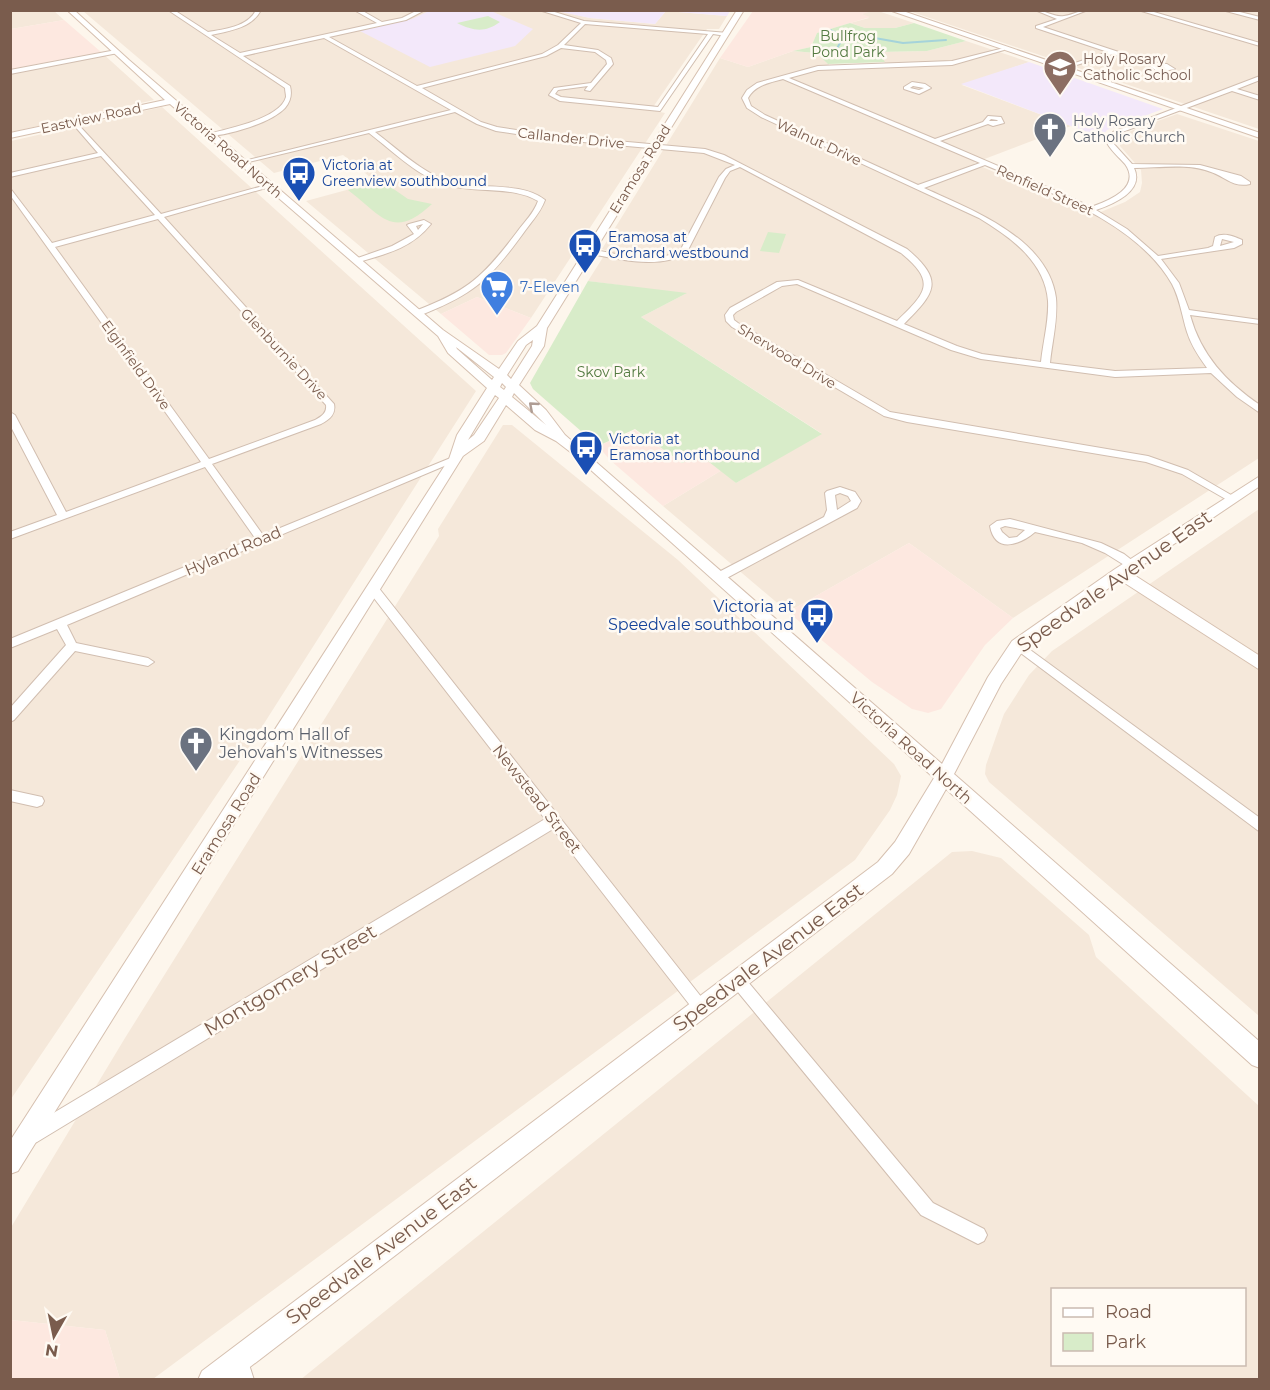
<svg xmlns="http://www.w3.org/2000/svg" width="1270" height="1390" font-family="Montserrat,sans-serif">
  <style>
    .residential { fill: #f5e8da; fill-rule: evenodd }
    .commercial { fill: #fde8e0 }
    .education { fill: #f3e8fa }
    .green { fill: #d8ecc9 }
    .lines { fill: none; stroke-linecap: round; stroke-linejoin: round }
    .stream { stroke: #a5d3da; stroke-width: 2 }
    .street-casing { stroke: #d1beb0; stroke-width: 2 }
    .secondary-casing { stroke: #d6c0b0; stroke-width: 2 }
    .street { fill: #fff; fill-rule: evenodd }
    .secondary { fill: #fff; fill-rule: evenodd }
    .oneway { stroke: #af9d94 }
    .labels { text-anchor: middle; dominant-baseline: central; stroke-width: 5; stroke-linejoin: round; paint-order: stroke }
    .far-park-label { font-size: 14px; fill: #537a41; stroke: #fffaf3 }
    .far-education-label { font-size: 14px; fill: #785e54; stroke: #fffaf3; text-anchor: start }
    .far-street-label { font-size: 14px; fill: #7a5c4d; stroke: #fffaf3 }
    .far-worship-label { font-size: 14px; fill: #5b616d; stroke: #fffaf3; text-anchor: start }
    .far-transit-label { font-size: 14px; fill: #164399; stroke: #fffaf3; text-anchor: start }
    .far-shop-label { font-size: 14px; fill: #366cbe; stroke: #fffaf3; text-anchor: start }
    .street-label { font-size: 16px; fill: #7a5c4d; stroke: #fffaf3 }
    .transit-label { font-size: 16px; fill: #164399; stroke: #fffaf3; text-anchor: end }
    .worship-label { font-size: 16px; fill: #5b616d; stroke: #fffaf3; text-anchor: start }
    .near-street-label { font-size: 20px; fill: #7a5c4d; stroke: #fffaf3 }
  </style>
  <rect width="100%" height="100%" fill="#fdf6ec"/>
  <!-- residential -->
  <path class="residential" d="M11 10 54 11 64 20 11 29Z
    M556 10 590 18 655 24 666 11 727 16 719 29H707L651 110 665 113 531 318 477 297 441 314 306 201 376 182 343 155 274 173 83 11Z
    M873 10 878 11 914 23 895 28H865L850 23 869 18 861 14Z
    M907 11H1259V129L912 12Z
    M966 41 1029 62 962 85 1071 126 974 163 1091 216 1125 202 1140 192 1142 183 1141 170 1120 146 1122 136 1133 130 1177 114 1259 141V458L1013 618 909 543 788 612 663 506 722 470 736 483 821 433 641 317 685 294 588 281 607 251 602 249 720 58 748 67 793 51 816 53 835 70 888 68 878 52 927 51Z
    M101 52 154 100 11 132V69Z
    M162 107 476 391 249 747 11 1099V141Z
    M503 425H512L678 560 894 764 901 776 897 795 890 810 855 860 153 1379H120L105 1330 11 1320 10 1229 125 1038 439 536 438 529Z
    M1259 509V1016L989 782 985 774 986 765 1004 714 1029 675 1052 651Z
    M972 851 1001 858 1089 935 1096 957 1259 1106V1379L300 1380 952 852ZM1052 1290H1244V1364H1052Z"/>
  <!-- commercial -->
  <path class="commercial" d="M753 11H873L862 14 870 17 817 33 811 47 793 51 748 67 720 58Z
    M64 20 101 52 11 69V29Z
    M477 297 531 318 506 353 502 355H489L441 314Z
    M635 430 682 463 700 455 722 470 663 506 610 460 598 446Z
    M909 543 1013 618 985 645 941 709 928 713 912 709 872 682 788 612Z
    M11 1320 105 1330 120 1379H11Z"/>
  <!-- education -->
  <path class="education" d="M431 10 491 11 533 29 515 46 430 67 360 31 412 19Z
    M556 11H730L727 16 666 11 655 24 590 18Z
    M1029 62 1163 109 1107 130 1102 137 1097 136 961 84Z"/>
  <!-- green -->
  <path class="green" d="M488 16 500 22C485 33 473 31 457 23Z
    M850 23 865 28H895L914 23 966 41 927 51 878 52 885 62 828 64 816 53 793 51 811 47 817 33Z
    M382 181 408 199 432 204C393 240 383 217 348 190Z
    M768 232 786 234 779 253 760 251Z
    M588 281 687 293 641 317 822 434 736 483 700 455 682 463 635 429 598 446 533 389 530 383Z"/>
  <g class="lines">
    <!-- stream -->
    <path class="stream" d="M830 30 847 38
      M820 38 869 37 903 43 946 40
      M836 39 840 43 835 52 838 56"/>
    <defs>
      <path id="street" d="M168 10H174L208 32C224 29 248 27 256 10H261C252 28 229 31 211 35L240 53 377 23 354 10H361L382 22 402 18 418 10H425L406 20 329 37 417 86 542 54 558 45 581 23 539 10H548L584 21 728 33 726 36 713 34 660 111 560 101 549 95 554 88 591 83 607 64 606 60 595 52 561 48 546 56 422 88 481 122 497 127 550 135 705 149 724 155 907 249C945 281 935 293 904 324L957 346 982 354 1041 362C1043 342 1049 321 1048 301 1045 261 1010 237 979 218L761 117 747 108 742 98 747 90 757 83 818 66 952 61 1004 48V50L952 65 818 70 789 78 935 139 983 122 988 116 1001 117 1004 123 993 126 988 124 940 141 1061 193 1091 207C1108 201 1142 188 1125 164 1119 157 1112 152 1107 143L1113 132 1260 76V80L1237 89 1260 96V100L1232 91 1117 134 1113 143 1132 164 1200 165 1241 176 1250 182V184C1233 188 1226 177 1211 172 1188 163 1158 168 1134 168 1145 191 1113 204 1096 210L1127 229 1158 256 1208 248 1213 246 1215 237C1223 232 1234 236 1242 240V244L1234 248 1161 259 1179 283 1189 310 1260 320V324L1190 315C1201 355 1226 382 1260 405V413L1237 397 1211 373 1115 377 981 359 951 350 797 284 782 286 736 312 733 315 734 320 738 323 890 412 1148 456 1188 470 1238 499 1237 501H1229L1182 474 1146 462 907 422 884 416 732 327 726 321 725 315 730 308 777 282 798 280 897 321C926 293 937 282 901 253L740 167 730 171 725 178 688 250C666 272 614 258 586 253L585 251 589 249C616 253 657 267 681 249L719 177 726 169 735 165 704 153 550 139 496 131 477 124 455 112 375 132C399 150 424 175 454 183 481 189 523 182 545 200 540 214 530 223 522 235 489 280 474 294 421 315H415V311C468 291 483 277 517 232 525 221 534 213 538 201 513 186 479 193 451 186 420 179 394 152 369 133L240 164V162L451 110 324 38 243 56 290 86C292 94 291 101 285 108 271 123 227 136 208 136V134C227 129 280 119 286 97 286 94 285 91 285 88ZM585 24 708 34 658 107 561 97 555 94 558 90 588 86 585 90 590 91 613 64 611 58 598 50 564 45ZM783 79 980 163 918 185 765 115 751 106 748 98C755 85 769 83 783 79ZM991 119 997 120 998 121H989ZM985 165C1048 192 1136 221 1172 284 1180 299 1182 316 1187 332 1191 345 1199 357 1207 368L1115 371 1050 363C1052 342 1058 320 1056 298 1048 238 972 210 924 188ZM1222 239 1234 242 1220 246Z
        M1035 10C1045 10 1055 18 1064 16 1073 15 1079 10 1088 10L1043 27 1152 63 1167 64 1175 69 1158 72 1150 66 1113 54 1060 70V68L1108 52 1036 28V26L1057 19Z
        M1138 10H1147L1260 43V46Z
        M1222 10H1232L1260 17V20Z
        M116 50 118 53 10 74V70Z
        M912 82 925 84 931 88 919 94 904 89V87ZM913 86 924 88 919 90 910 88Z
        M74 120 161 214 270 184 273 186 164 217 334 404C336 414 330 419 321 424L212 464 263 535 453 457H459L461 459 67 625 76 643 148 658 154 662 148 666 75 651 14 720 10 722V708L66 645 57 629 10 648V639L255 538 205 467 10 539V532L57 515 10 425V412L15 415 66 512 201 462 10 195V188L52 243 155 215 101 156 10 177V173L98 153 72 123ZM158 219 326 405C327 413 322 416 315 420L209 459 55 247Z
        M424 220 431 224C412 248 386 254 359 262L352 260 392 246 414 234 407 225 409 224ZM423 224 418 230 416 226Z
        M840 487 855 492 861 501 857 508 723 580H715L714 577 715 574 824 517 827 510 825 493 827 491ZM840 493 848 496 851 501 837 510 835 495Z
        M1010 519 1101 543 1124 554 1138 565 1137 568H1129L1105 553 1082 543 1035 532C1020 545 995 554 990 526L997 521ZM1005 526 1025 530 1017 537 1009 538 1002 532 1000 528Z
        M374 586 378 587 706 1003 709 1008 706 1013 701 1016 696 1013 553 829 37 1142 31 1144 25 1142 23 1136 25 1130 545 819 370 593 369 590Z
        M1018 641 1260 818V832L1014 648 1012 645 1014 642Z
        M10 790 42 797 44 801 42 805 37 807 10 801Z
        M738 974 743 976 933 1203 984 1229 987 1235 984 1241 978 1244 921 1215 733 986 730 981 733 976Z
        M238 1350 245 1352 254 1380H235L229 1359 231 1352Z"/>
      <path id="secondary" d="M67 10H74L129 60 443 330 499 369 518 341 537 326 737 10H744L547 328 544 346 519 385 546 410 565 435 942 764 988 677 1012 641 1115 569 1260 476V486L1131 573 1260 656V670L1120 580 1024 649 1001 684 954 774 1260 1042V1068L1252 1065 946 789 909 854 892 874 233 1380H198L202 1371 878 862 895 842 934 778 573 454 556 441 535 430 506 405 484 441 463 456 18 1171 10 1174V1141L449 459 457 435 487 388 448 353 438 336 170 104 10 138V133L165 100ZM533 340 532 346 511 379 507 375 526 345ZM456 347 494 377 492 380 457 349ZM502 383 506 387 504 390 500 387ZM514 393 546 425 512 397ZM495 395 499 398 474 435 468 440Z
        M889 10H900L1260 133V138Z"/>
    </defs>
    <!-- street casing -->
    <use href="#street" class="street-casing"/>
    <!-- secondary casing -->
    <use href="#secondary" class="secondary-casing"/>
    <!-- street -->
    <use href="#street" class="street"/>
    <!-- secondary -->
    <use href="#secondary" class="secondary"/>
  </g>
  <!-- one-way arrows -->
  <defs><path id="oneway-chevron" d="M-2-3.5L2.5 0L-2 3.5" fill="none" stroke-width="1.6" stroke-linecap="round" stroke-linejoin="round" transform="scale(1.5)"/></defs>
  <use class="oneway" href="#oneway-chevron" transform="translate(533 406) rotate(-139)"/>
  <!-- icons -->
  <defs>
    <symbol id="school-pin" viewBox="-11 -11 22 30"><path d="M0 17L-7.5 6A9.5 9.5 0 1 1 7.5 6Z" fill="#8d6e63" stroke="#fffaf3"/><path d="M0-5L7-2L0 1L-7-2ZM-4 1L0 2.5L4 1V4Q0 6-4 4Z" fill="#fff"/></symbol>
    <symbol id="church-pin" viewBox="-11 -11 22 30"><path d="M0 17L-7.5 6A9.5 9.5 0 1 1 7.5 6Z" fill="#6b7280" stroke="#fffaf3"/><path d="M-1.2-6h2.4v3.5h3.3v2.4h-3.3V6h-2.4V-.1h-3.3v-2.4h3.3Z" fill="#fff"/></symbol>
    <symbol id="bus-pin" viewBox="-11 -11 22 30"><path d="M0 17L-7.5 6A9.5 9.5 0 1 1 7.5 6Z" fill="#1a4fb4" stroke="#fffaf3"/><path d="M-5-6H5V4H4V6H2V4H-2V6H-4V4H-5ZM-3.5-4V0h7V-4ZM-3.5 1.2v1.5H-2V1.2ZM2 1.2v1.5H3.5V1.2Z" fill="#fff"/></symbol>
    <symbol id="supermarket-pin" viewBox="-11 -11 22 30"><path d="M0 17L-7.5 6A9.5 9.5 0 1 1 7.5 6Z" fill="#3f7fe0" stroke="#fffaf3"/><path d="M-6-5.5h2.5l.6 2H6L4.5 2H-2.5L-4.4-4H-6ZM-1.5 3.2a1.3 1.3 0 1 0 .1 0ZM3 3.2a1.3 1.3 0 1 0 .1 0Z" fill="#fff"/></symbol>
  </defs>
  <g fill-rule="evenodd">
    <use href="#school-pin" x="1041" y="48" width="38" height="52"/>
    <use href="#church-pin" x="1031" y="110" width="38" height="52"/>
    <use href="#bus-pin" x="280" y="154" width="38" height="52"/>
    <use href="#bus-pin" x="566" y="226" width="38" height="52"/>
    <use href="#supermarket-pin" x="478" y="268" width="38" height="52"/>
    <use href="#bus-pin" x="567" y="428" width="38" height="52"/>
    <use href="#bus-pin" x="798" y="596" width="38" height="52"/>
    <use href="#church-pin" x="177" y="724" width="38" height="52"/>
  </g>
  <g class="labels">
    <!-- far-park labels -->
    <g class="far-park-label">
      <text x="848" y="36">Bullfrog<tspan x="848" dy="16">Pond Park</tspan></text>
      <text x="611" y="372">Skov Park</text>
    </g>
    <!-- far-education labels -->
    <g class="far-education-label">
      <text x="1083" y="59">Holy Rosary<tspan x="1083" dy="16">Catholic School</tspan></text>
    </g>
    <!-- far-street labels -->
    <g class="far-street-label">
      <text transform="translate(91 118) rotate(-12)">Eastview Road</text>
      <text transform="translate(571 138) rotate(6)">Callander Drive</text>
      <text transform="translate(819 142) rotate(25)">Walnut Drive</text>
      <text transform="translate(228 150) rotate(41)">Victoria Road North</text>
      <text transform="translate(640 169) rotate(-58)">Eramosa Road</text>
      <text transform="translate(1045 190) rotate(24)">Renfield Street</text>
      <text transform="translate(284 354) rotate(47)">Glenburnie Drive</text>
      <text transform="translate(787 356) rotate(31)">Sherwood Drive</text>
      <text transform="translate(136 365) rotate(54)">Elginfield Drive</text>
    </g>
    <!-- far-worship labels -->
    <g class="far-worship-label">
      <text x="1073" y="121">Holy Rosary<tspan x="1073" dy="16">Catholic Church</tspan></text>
    </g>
    <!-- far-transit labels -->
    <g class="far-transit-label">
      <text x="322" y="165">Victoria at<tspan x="322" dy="16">Greenview southbound</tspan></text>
      <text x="608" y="237">Eramosa at<tspan x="608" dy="16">Orchard westbound</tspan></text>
      <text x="609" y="439">Victoria at<tspan x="609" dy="16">Eramosa northbound</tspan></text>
    </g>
    <!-- far-shop labels -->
    <g class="far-shop-label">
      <text x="520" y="287">7-Eleven</text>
    </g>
    <!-- street labels -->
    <g class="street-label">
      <text transform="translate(233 551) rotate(-23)">Hyland Road</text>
      <text transform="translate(911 748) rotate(42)">Victoria Road North</text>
      <text transform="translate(537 799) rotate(52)">Newstead Street</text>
      <text transform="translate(226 824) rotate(-58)">Eramosa Road</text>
    </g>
    <!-- transit labels -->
    <g class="transit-label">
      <text x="794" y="606">Victoria at<tspan x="794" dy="18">Speedvale southbound</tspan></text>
    </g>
    <!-- worship labels -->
    <g class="worship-label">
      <text x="219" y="734">Kingdom Hall of<tspan x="219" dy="18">Jehovah's Witnesses</tspan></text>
    </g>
    <!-- near-street labels -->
    <g class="near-street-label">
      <text transform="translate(1114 581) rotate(-35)">Speedvale Avenue East</text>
      <text transform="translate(768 957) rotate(-37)">Speedvale Avenue East</text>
      <text transform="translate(290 980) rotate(-31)">Montgomery Street</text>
      <text transform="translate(381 1250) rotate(-37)">Speedvale Avenue East</text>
    </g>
  </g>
  <!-- border -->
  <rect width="1270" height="1390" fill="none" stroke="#7a5c4d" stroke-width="24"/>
  <!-- legend -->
  <rect x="1051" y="1288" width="195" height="78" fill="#fffaf3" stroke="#cabbb1" stroke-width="1.5"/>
  <rect x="1063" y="1308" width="30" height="9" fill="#ffffff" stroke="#cabbb1" stroke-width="1.5"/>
  <text x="1105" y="1318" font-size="18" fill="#7a5c4d">Road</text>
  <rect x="1063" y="1333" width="30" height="18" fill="#d8ecc9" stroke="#cabbb1" stroke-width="1.5"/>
  <text x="1105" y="1348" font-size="18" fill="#7a5c4d">Park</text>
  <!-- north arrow -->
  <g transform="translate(54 1336) rotate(189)" stroke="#fffaf3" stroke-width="4.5" paint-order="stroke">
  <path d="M0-4.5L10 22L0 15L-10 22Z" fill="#7a5c4d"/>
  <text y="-9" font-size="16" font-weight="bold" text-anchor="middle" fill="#7a5c4d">N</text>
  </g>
</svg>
